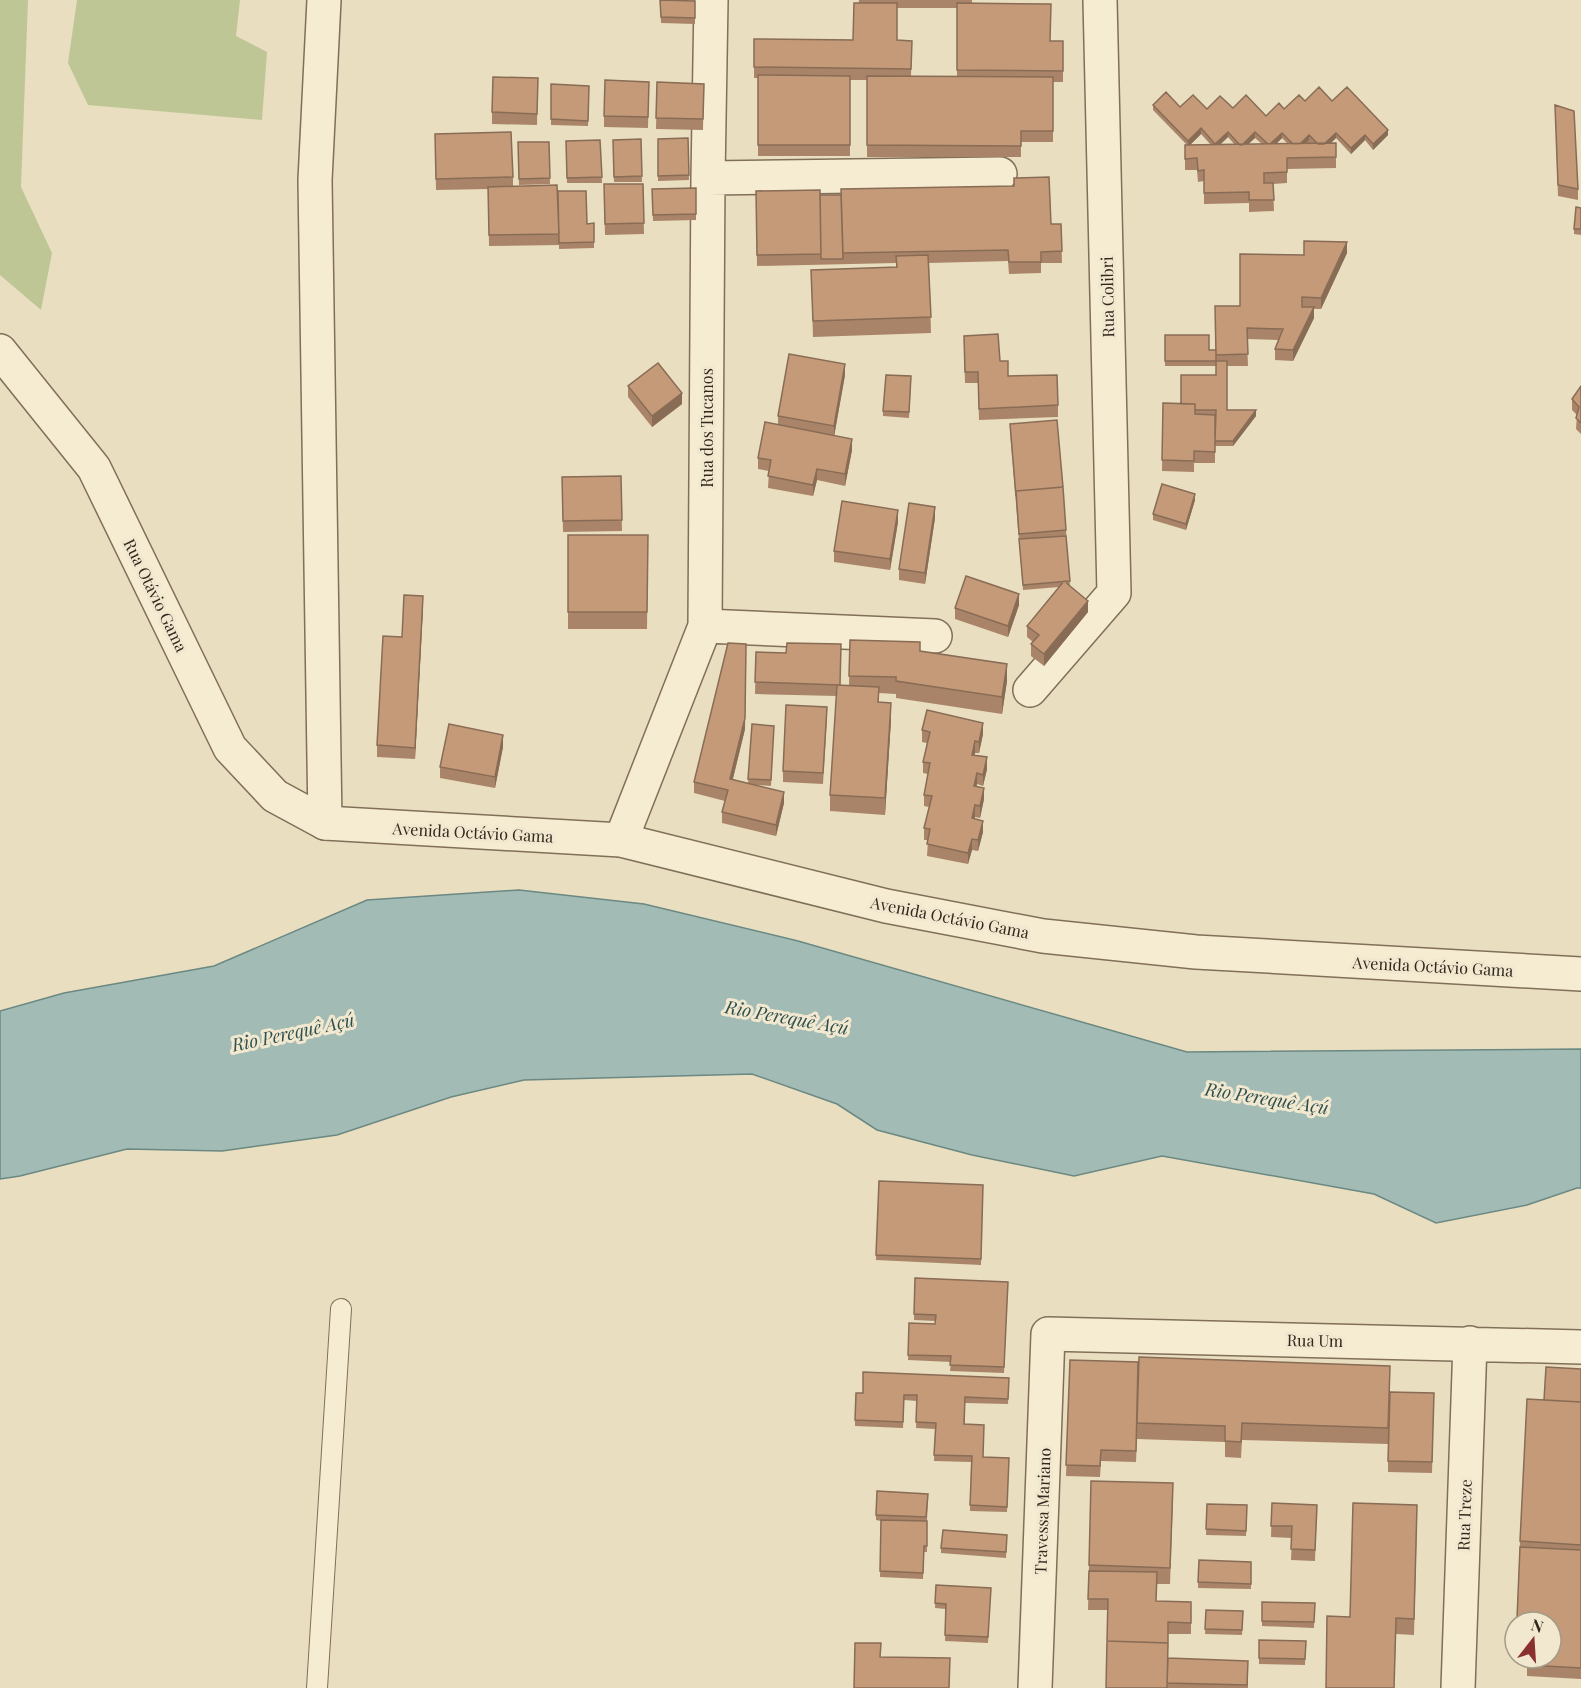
<svg xmlns="http://www.w3.org/2000/svg" width="1581" height="1688" font-family="'Playfair Display',serif">
  <style>
    .green { fill: #bfc695 }
    .water { fill: #a2bcb5; stroke: #6b8882; stroke-width: 1.5 }
    .lines { fill: none; stroke-linecap: round; stroke-linejoin: round }
    .service-casing { stroke: #816f59; stroke-width: 22 }
    .minor-casing { stroke: #816f59; stroke-width: 36 }
    .tertiary-casing { stroke: #816f59; stroke-width: 36 }
    .service { stroke: #f5ecd2; stroke-width: 20 }
    .minor { stroke: #f5ecd2; stroke-width: 33 }
    .tertiary { stroke: #f5ecd2; stroke-width: 33 }
    .wall { fill: #a98468; fill-rule: evenodd }
    .shaded-wall { fill: #896c55 }
    .building { fill: #c49a79; stroke: #896c55; stroke-width: 1.5 }
    .labels { text-anchor: middle; dominant-baseline: central; stroke-width: 6; stroke-linejoin: round; paint-order: stroke }
    .street-label { font-size: 16px; fill: #31271d; stroke: #f1e8cf }
    .water-label { font-size: 18px; font-style: italic; fill: #2d504f; stroke: #f1e8cf }
  </style>
  <rect width="100%" height="100%" fill="#e9dec0"/>
  <!-- green -->
  <path class="green" d="M0 0H28L21 187 52 253 41 310 0 275Z
    M77 0H240L236 36 267 52 262 120 88 105 68 63Z"/>
  <!-- water -->
  <path class="water" d="M519 890 644 904 798 941 1187 1052 1581 1049V1188H1577L1527 1205 1436 1223 1374 1194 1162 1156 1074 1176 972 1155 877 1130 837 1104 752 1074 524 1080 451 1097 337 1135 222 1151 127 1149 20 1176 0 1179V1011L64 993 214 966 367 900Z"/>
  <g class="lines">
    <defs>
      <path id="service" d="M317 1688 341 1309"/>
      <path id="minor" d="M324 0 315 180 325 823
        M708 178 1000 174
        M705 626 935 636
        M1030 690 1114 593 1100 0
        M621 840 705 626 708 178 711 0
        M1035 1688 1048 1334 1581 1347
        M1458 1688 1470 1343"/>
      <path id="tertiary" d="M0 351 94 468 230 748 275 796 325 823 621 840 886 906 1043 936 1196 952 1581 974"/>
    </defs>
    <!-- service casing -->
    <use href="#service" class="service-casing"/>
    <!-- minor casing -->
    <use href="#minor" class="minor-casing"/>
    <!-- tertiary casing -->
    <use href="#tertiary" class="tertiary-casing"/>
    <!-- service -->
    <use href="#service" class="service"/>
    <!-- minor -->
    <use href="#minor" class="minor"/>
    <!-- tertiary -->
    <use href="#tertiary" class="tertiary"/>
  </g>
  <!-- wall -->
  <path class="wall" d="M660 0 695 1V24L661 23Z
    M859 0H972V3L1050 41H1063V82H1053V142H1021V157H867V80H850V156H758V78H754V39L853 40ZM897 8H957V77L911 76 912 41 897 40Z
    M538 78 537 125 492 124V112Z
    M649 82 648 128 604 127V116Z
    M657 82 704 84 703 130 656 129Z
    M551 84 589 86 588 126 551 125Z
    M1305 101H1332L1388 135 1373 150 1365 140 1351 154 1336 138 1330 144 1336 143V168L1287 169V183L1273 184 1274 211 1249 212V203L1204 204V181L1198 182 1197 170H1185V145H1187L1153 110V105L1207 109 1233 108 1266 116ZM1201 134 1211 145H1190ZM1228 137 1235 145H1220ZM1255 138 1262 144H1248ZM1282 138 1288 144H1276Z
    M1555 105 1578 189V200L1558 196Z
    M435 134 513 177V187L558 191 587 224 594 223V248L559 249V245L489 246 488 189 436 190Z
    M688 138 689 180 658 181V139Z
    M641 139 642 182H614L613 140Z
    M600 140 602 183H567L566 141Z
    M518 142H549L550 184 519 185Z
    M643 184 644 234 605 235 604 196Z
    M696 188V220L653 221 652 189Z
    M756 191 820 195 1051 224H1061L1062 263H1041V273L1009 274 1008 261 929 263 931 333 813 337 811 270 896 267V263L757 266Z
    M1581 208V235L1574 234V229Z
    M1347 253 1321 309H1314V318L1293 361 1275 360V349L1278 340 1247 339 1248 366H1227V410L1256 416 1233 446H1215V415V463H1194V472L1162 471 1163 403 1181 404 1216 375V366H1165V335L1209 350H1216L1240 306 1304 255Z
    M964 347 1000 361 1008 376 1058 405V417L979 420 978 383H965Z
    M845 375 834 436 852 450 845 486 817 480 813 496 768 488 769 471 758 469V458L778 425V416Z
    M911 382 909 418 883 416V411Z
    M628 386 682 404 652 427 628 397Z
    M1581 386V434L1576 429 1577 415 1572 410V399Z
    M1010 430 1066 530 1070 586 1088 612 1044 666 1031 656V644L1033 642 1027 637V626L1059 587 1023 590Z
    M621 476 622 531 563 532 562 477Z
    M1195 500 1186 530 1153 520V514Z
    M935 518 925 584 899 580V569Z
    M898 522 890 570 834 562V551Z
    M568 535H648L647 629H568Z
    M1019 605 1008 637 955 619V608Z
    M423 607 415 759 377 757V745L402 637Z
    M850 640 920 651 1007 681 1002 714 896 698V694L879 693V702L891 720 885 815 830 811V795L837 696 755 694 756 652 840 685H849Z
    M827 718 823 784 783 782V771Z
    M752 724 774 726 771 786 757 785 784 803 776 836 722 823V812L725 801 694 793V782L745 729 733 779 748 783Z
    M922 730 983 734 979 753H975L974 755 987 769 983 786 977 784 976 787 984 799 980 818 975 817 974 819 983 832 978 851 972 850 968 864 927 856 928 840H924V828L929 807 924 806V795L928 774 923 773V762L927 743 922 742Z
    M503 747 495 788 440 778V767Z
    M983 1185 981 1265 876 1260V1255Z
    M915 1278 1008 1282 1004 1373 950 1371 951 1362 908 1360 909 1323 935 1324 936 1321 914 1320Z
    M1070 1360 1390 1392 1434 1393 1432 1473 1388 1472V1444L1242 1440 1241 1458 1225 1457V1442L1137 1439 1136 1462 1101 1461 1100 1477 1066 1476Z
    M1581 1369V1679L1527 1676V1658L1551 1622H1517L1520 1541 1544 1400Z
    M1009 1378 1008 1404 965 1403V1424L983 1457 1009 1458 1007 1512 970 1511 971 1462 934 1461 935 1429 916 1428 917 1401 904 1400 903 1428 855 1426V1420L863 1393Z
    M928 1499 927 1521V1552H924L923 1579 880 1577 881 1521 876 1520V1515Z
    M1173 1500 1170 1584H1157L1156 1601 1191 1602V1634H1168V1658L1248 1661V1688H1167L1108 1610H1088L1089 1565Z
    M1272 1503 1317 1505 1315 1561 1291 1560 1292 1538 1271 1537Z
    M1207 1504 1247 1505 1246 1536 1206 1535Z
    M1417 1522 1414 1635 1396 1634 1394 1688H1326Z
    M1007 1535 1006 1558 941 1553V1548Z
    M1199 1560 1251 1562V1589L1198 1588Z
    M936 1585 991 1588 988 1643 945 1641 946 1609 935 1608Z
    M1262 1602 1315 1603 1314 1628 1262 1626Z
    M1206 1610 1243 1611 1242 1635 1205 1634Z
    M1259 1640 1306 1641 1305 1665 1259 1664Z"/>
  <!-- shaded-wall -->
  <path class="shaded-wall" d="M1201 128V134L1188 147V141Z
    M1388 130V135L1373 150V144Z
    M1228 132V137L1215 149V144Z
    M1255 132V138L1241 151V146Z
    M1282 133V138L1269 151V146Z
    M1336 133V138L1321 152V147Z
    M1309 135V140L1296 153V147Z
    M1365 135V140L1351 154V148Z
    M1347 242V253L1321 309V298Z
    M1314 307V318L1293 361V350Z
    M845 364V375L834 437V426Z
    M682 393V404L652 427V416Z
    M1256 410V416L1233 446V441Z
    M852 439V450L845 486V474Z
    M817 469V480L813 496V485Z
    M1195 494V500L1186 530V524Z
    M935 507V518L925 584V573Z
    M898 510V522L890 570V559Z
    M1019 594V605L1008 637V626Z
    M423 596V607L415 759V748Z
    M1088 601V612L1044 666V654Z
    M746 655 745 729 730 790V779Z
    M1007 664V681L1002 714V697Z
    M891 703V720L885 815V798Z
    M983 723V734L979 753V742Z
    M503 735V747L495 788V777Z
    M975 741V753L972 766V755Z
    M987 757V769L983 786V775Z
    M977 773V784L974 797V786Z
    M984 788V799L980 818V806Z
    M784 792V803L776 836V825Z
    M975 805V817L972 829V818Z
    M983 821V832L978 851V840Z
    M972 839V850L968 864V853Z"/>
  <!-- building -->
  <path class="building" d="M660 0 695 1V18L661 17Z
    M854 3H897V40L912 41 911 69 754 67V39L853 40Z
    M957 3 1051 4 1050 41H1063V71L957 70Z
    M758 75 850 76V145H758Z
    M867 76 1053 77V131H1021V146L867 145Z
    M493 77 538 78 537 114 492 112Z
    M605 80 649 82 648 117 604 116Z
    M657 82 704 84 703 119 656 118Z
    M551 84 589 86 588 121 551 119Z
    M1319 87 1332 101 1347 87 1388 130 1373 144 1365 135 1351 148 1336 133 1324 144H1318L1309 135 1300 144H1293L1282 133 1270 144H1268L1255 132 1242 145H1240L1228 132 1215 144 1201 128 1188 141 1153 105 1166 92 1180 107 1193 95 1207 109 1220 96 1233 108 1246 95 1266 116 1279 103 1284 109 1299 95 1305 101Z
    M1555 105 1574 111 1578 189 1558 185Z
    M511 132 513 177 436 179 435 134Z
    M688 138 689 175 658 176V139Z
    M641 139 642 176 614 177 613 140Z
    M600 140 602 177 567 178 566 141Z
    M518 142H549L550 178 519 179Z
    M1336 143V157L1287 158V172L1264 173V183H1273L1274 200H1249V192L1204 193V170L1198 171 1197 158 1185 159V145Z
    M1049 177 1051 224H1061L1062 251 1041 252V262H1009L1008 250 843 253 841 189 1014 186V178Z
    M604 184H643L644 223 605 224Z
    M557 185 559 234 489 235 488 187Z
    M696 188V214L653 215 652 189Z
    M820 190 821 254 757 255 756 191Z
    M558 191H586L587 224 594 223V242L559 243Z
    M820 195H841L843 259H821Z
    M1576 207 1581 208V229H1574Z
    M1304 241 1347 242 1321 298 1302 297V307H1314L1293 350 1275 349 1283 329 1247 328 1248 354 1216 355 1215 306H1240V254L1304 255Z
    M928 255 931 317 813 321 811 270 897 267 896 256Z
    M998 334 1000 361H1008V376L1057 375 1058 405 979 409 978 372H965L964 336Z
    M1165 335H1209V350H1216V361H1227V410H1256L1233 441H1215L1216 410H1195V404H1181V375H1216V361H1165Z
    M789 354 845 364 834 426 778 416Z
    M658 363 682 393 652 416 628 386Z
    M886 375 911 376 909 412 883 411Z
    M1581 386V423L1576 418 1579 407 1572 399Z
    M1163 403 1195 404V414L1215 415V452L1194 451V461L1162 460Z
    M1057 420 1063 487 1016 491V496L1010 424Z
    M765 422 852 439 845 474 817 469 813 485 768 476 771 460 758 458Z
    M621 476 622 520 563 521 562 477Z
    M1162 484 1195 494 1186 524 1153 514Z
    M1063 487 1066 530 1019 534 1016 491Z
    M842 501 898 510 890 559 834 551Z
    M909 503 935 507 925 573 899 569Z
    M568 535H648L647 612H568Z
    M1066 536 1070 581 1023 585 1019 539Z
    M966 576 1019 594 1008 626 955 608Z
    M1064 581 1088 601 1044 654 1031 644 1039 635 1027 626Z
    M404 595 423 596 415 748 377 745 383 636 402 637Z
    M850 640 920 642V651L1007 664 1002 697 896 681V677L849 676Z
    M728 643 746 644 745 718 730 779 784 792 776 825 722 812 728 790 694 782Z
    M787 643 841 644 840 685 755 682 756 652 786 653Z
    M837 685 879 687 878 702 891 703 885 798 830 795Z
    M786 705 827 707 823 773 783 771Z
    M927 710 983 723 979 742 975 741 972 755 987 757 983 775 977 773 974 786 984 788 980 806 975 805 972 818 983 821 978 840 972 839 968 853 927 844 930 829 924 828 932 796 924 795 930 763 923 762 930 732 922 730Z
    M449 724 503 735 495 777 440 767Z
    M752 724 774 726 771 780 748 779Z
    M879 1181 983 1185 981 1259 876 1255Z
    M915 1278 1008 1282 1004 1367 950 1365 951 1356 908 1355 909 1323 935 1324 936 1315 914 1314Z
    M1139 1357 1390 1366 1388 1428 1242 1423 1241 1442 1225 1441V1426L1137 1423Z
    M1070 1360 1138 1362 1136 1451 1101 1450 1100 1466 1066 1465Z
    M1546 1367 1581 1369V1402L1544 1400Z
    M863 1372 1009 1378 1008 1399 965 1397 964 1424 984 1425 983 1457 1009 1458 1007 1507 970 1505 972 1456 934 1455 936 1423 916 1422 917 1395H904L903 1422 855 1420 856 1393H863Z
    M1390 1392 1434 1393 1432 1462 1388 1461Z
    M1527 1399 1581 1402V1545L1520 1541Z
    M1091 1481 1173 1483 1170 1568 1089 1565Z
    M877 1491 928 1494 926 1517 876 1515Z
    M1272 1503 1317 1505 1315 1550 1291 1549 1292 1526H1271Z
    M1353 1503 1417 1505 1414 1619 1396 1618 1394 1688H1326L1327 1616 1350 1617Z
    M1207 1504 1247 1505 1246 1531 1206 1529Z
    M881 1520 927 1521V1546H924L923 1573 880 1571Z
    M943 1530 1007 1535 1006 1552 941 1548Z
    M1520 1547 1581 1550V1668L1527 1665V1658H1551V1622H1529V1619L1517 1618Z
    M1199 1560 1251 1562V1584L1198 1582Z
    M1089 1571 1157 1572 1156 1601 1191 1602V1623L1168 1622V1648V1643L1107 1641 1108 1599H1088Z
    M936 1585 991 1588 988 1637 945 1635 946 1604 935 1603Z
    M1262 1602 1315 1603 1314 1622 1262 1621Z
    M1206 1610 1243 1611 1242 1630 1205 1629Z
    M1259 1640 1306 1641 1305 1659 1259 1658Z
    M1107 1641 1168 1643 1167 1688H1106Z
    M855 1643H881L880 1657 950 1658 949 1688H854Z
    M1168 1658 1248 1661 1247 1685 1167 1683Z"/>
  <g class="labels">
    <!-- street labels -->
    <g class="street-label">
      <text transform="translate(1107 297) rotate(-91)">Rua Colibri</text>
      <text transform="translate(706 428) rotate(-90)">Rua dos Tucanos</text>
      <text transform="translate(156 595) rotate(64)">Rua Otávio Gama</text>
      <text transform="translate(473 832) rotate(3)">Avenida Octávio Gama</text>
      <text transform="translate(950 917) rotate(11)">Avenida Octávio Gama</text>
      <text transform="translate(1433 966) rotate(3)">Avenida Octávio Gama</text>
      <text transform="translate(1315 1340) rotate(1)">Rua Um</text>
      <text transform="translate(1042 1511) rotate(-88)">Travessa Mariano</text>
      <text transform="translate(1464 1515) rotate(-88)">Rua Treze</text>
    </g>
    <!-- water labels -->
    <g class="water-label">
      <text transform="translate(787 1017) rotate(10)">Rio Perequê Açú</text>
      <text transform="translate(293 1032) rotate(-12)">Rio Perequê Açú</text>
      <text transform="translate(1267 1098) rotate(9)">Rio Perequê Açú</text>
    </g>
  </g>
  <!-- north arrow -->
  <g transform="translate(1533 1640) rotate(17)"><circle r="28" fill="#f1e8cf" stroke="#a49b88" stroke-width="1.5"/>
  <path d="M0-4.5L10 22L0 15L-10 22Z" fill="#8a312f"/>
  <text y="-9" font-size="16" font-weight="bold" text-anchor="middle" fill="#31271d">N</text>
  </g>
</svg>
